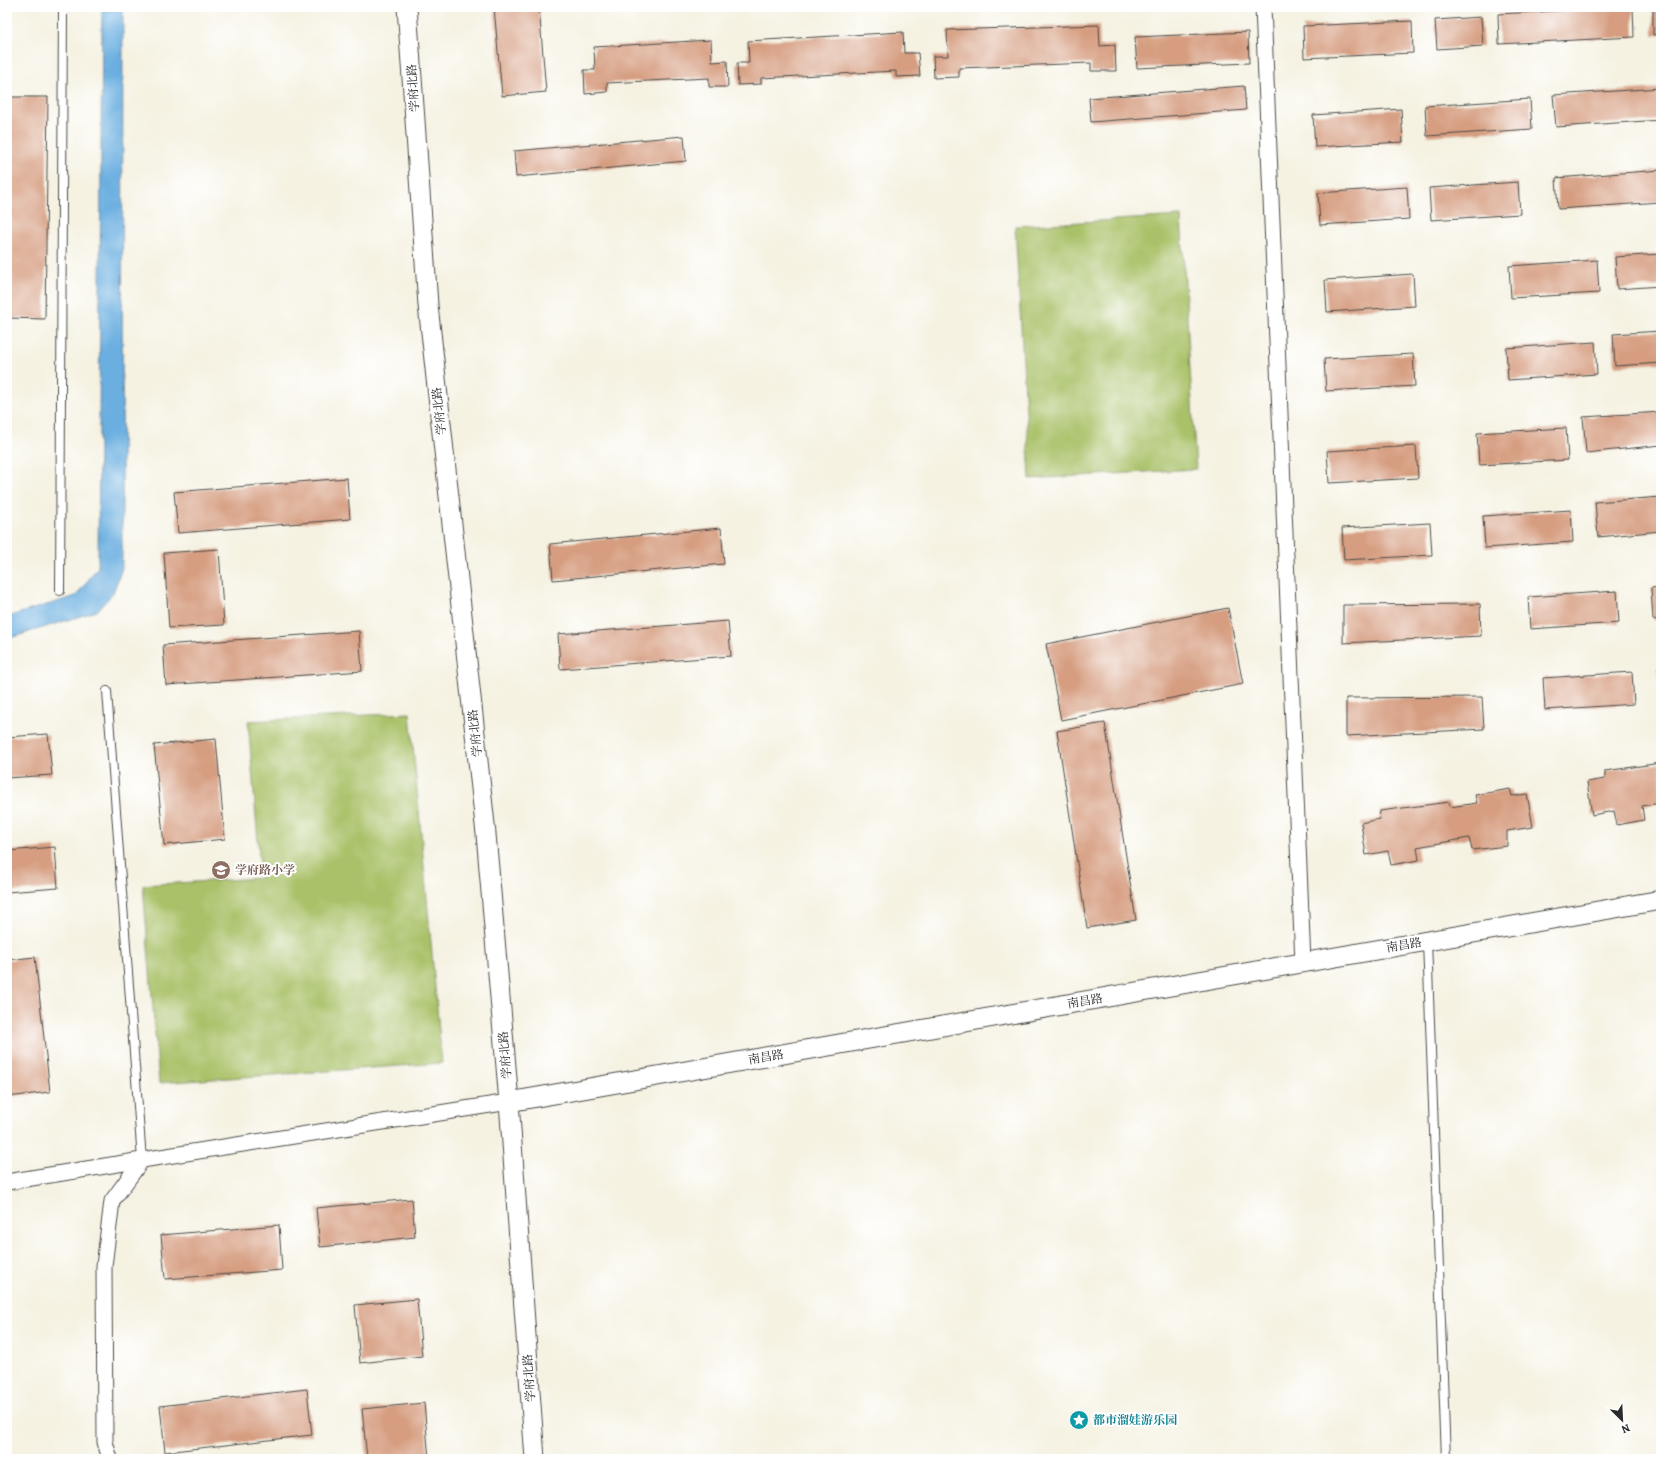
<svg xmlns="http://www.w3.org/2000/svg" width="1668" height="1466" font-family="Alegreya,'Noto Serif SC',serif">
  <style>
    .green { fill: #a9c167; stroke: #6a7649 }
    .water { fill: #6aafe0; stroke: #4a6d86 }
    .building { fill: #d69d80 }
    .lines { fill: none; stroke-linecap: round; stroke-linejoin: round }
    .service-casing { stroke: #494946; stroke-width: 10 }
    .minor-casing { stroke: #494946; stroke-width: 17 }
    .tertiary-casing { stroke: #494946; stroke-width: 21 }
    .service { stroke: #fff; stroke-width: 8 }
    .minor { stroke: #fff; stroke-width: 15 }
    .tertiary { stroke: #fff; stroke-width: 19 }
    .labels { text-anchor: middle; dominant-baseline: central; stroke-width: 4; stroke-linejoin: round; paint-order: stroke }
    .street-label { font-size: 12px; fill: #2b2b2b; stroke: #fff }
    .education-label { font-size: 12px; font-weight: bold; fill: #785e54; stroke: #fff; text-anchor: start }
    .culture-label { font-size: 12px; font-weight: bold; fill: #0d838f; stroke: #fff; text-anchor: start }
  </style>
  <rect width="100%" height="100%" fill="#fff"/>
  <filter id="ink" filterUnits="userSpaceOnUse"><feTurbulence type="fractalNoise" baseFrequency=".025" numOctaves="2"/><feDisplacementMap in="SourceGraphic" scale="8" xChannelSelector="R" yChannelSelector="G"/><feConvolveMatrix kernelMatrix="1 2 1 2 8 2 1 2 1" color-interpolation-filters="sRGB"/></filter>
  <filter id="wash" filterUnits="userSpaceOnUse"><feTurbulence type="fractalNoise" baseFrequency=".012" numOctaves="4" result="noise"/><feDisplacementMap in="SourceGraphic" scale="16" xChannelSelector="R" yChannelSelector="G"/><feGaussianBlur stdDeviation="0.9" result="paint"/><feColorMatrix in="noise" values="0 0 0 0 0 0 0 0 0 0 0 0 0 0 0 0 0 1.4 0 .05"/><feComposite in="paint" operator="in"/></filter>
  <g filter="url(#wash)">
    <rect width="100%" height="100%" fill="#f5f2e2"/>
    <!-- green -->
    <path class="green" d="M1181 216 1196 469 1030 479 1015 226Z
      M410 713 442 1063 159 1083 143 885 261 878 248 721Z"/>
    <!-- water -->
    <path class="water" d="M102 7H123L122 568 113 593 97 611 7 639V617L76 596 98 567Z"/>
    <g id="blocks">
      <!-- building -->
      <path class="building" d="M494 7H539L546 92 502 96Z
        M1633 7 1634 37 1499 44 1498 14Z
        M1653 7H1661V34L1653 35Z
        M1481 17 1483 46 1437 49 1435 20Z
        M1412 21 1413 53 1304 58 1303 26Z
        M1099 25 1100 46 1115 45 1116 71H1091V63L959 68V77L934 78 933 56H948L947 30Z
        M903 32 904 53H918L920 76 896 77V71L761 78V84L738 85 737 63H749L748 41Z
        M1248 32 1249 63 1137 68 1135 37Z
        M711 40 712 62 727 61 728 87H709V78L607 83V92L585 94 584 70H595L594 47Z
        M1244 86 1246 110 1091 122 1089 98Z
        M1661 88V120L1556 127 1553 95Z
        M7 97H48L45 319 7 318Z
        M1530 99 1532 129 1427 136 1425 106Z
        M1401 109 1403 142 1315 147 1313 115Z
        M684 136 686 161 516 177 514 151Z
        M1661 170V202L1558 209 1556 178Z
        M1518 182 1520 214 1431 220 1429 188Z
        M1407 187 1409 219 1320 225 1318 193Z
        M1661 254V286L1617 289 1615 257Z
        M1597 260 1599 293 1511 298 1509 266Z
        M1413 274 1415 306 1327 312 1325 280Z
        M1661 331V363L1615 366 1613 334Z
        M1595 342 1597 374 1508 380 1506 348Z
        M1413 354 1415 386 1326 391 1324 359Z
        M1661 412V445L1586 453 1583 417Z
        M1566 428 1568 460 1479 465 1477 433Z
        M1416 446 1418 478 1329 483 1327 451Z
        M347 478 350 519 178 533 174 492Z
        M1661 497V531L1598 537 1595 502Z
        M1571 510 1573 542 1485 548 1483 516Z
        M1430 523 1432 555 1344 560 1342 528Z
        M721 528 724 564 553 580 550 544Z
        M219 549 224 625 169 628 164 553Z
        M1661 587V619L1653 620 1651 588Z
        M1617 591 1619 623 1530 629 1528 597Z
        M1480 604 1481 636 1343 643V605Z
        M1228 608 1243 684 1061 720 1046 644Z
        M728 621 731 656 560 669 558 634Z
        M359 631 362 671 166 685 163 645Z
        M1658 667H1661V697H1660Z
        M1632 672 1634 704 1545 710 1543 678Z
        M1482 697 1484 729 1346 736V698Z
        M1105 723 1136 920 1087 928 1057 731Z
        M48 734 52 775 7 778V737Z
        M216 739 225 839 164 845 154 745Z
        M1661 763V803L1642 806 1644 820 1617 825 1614 811 1592 815 1587 782 1605 779V771Z
        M1510 789 1512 796 1527 794 1533 827 1507 831V846L1472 850 1469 838 1417 847 1419 860 1391 865 1388 851 1366 855 1361 823 1379 819 1380 811 1449 802 1450 807 1477 803 1475 795Z
        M55 847 58 888 7 892V851Z
        M35 957 50 1092 7 1097V960Z
        M412 1199 415 1237 320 1247 316 1208Z
        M279 1225 282 1270 165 1279 161 1235Z
        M417 1299 422 1356 360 1363 355 1305Z
        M307 1389 312 1435 165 1452 160 1406Z
        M424 1403 429 1459H367L362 1409Z"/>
    </g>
  </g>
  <g filter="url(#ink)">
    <use href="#blocks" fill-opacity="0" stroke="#494946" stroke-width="1"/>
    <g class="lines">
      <defs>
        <path id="service" d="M60 591 63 7
          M107 691 142 1160
          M1427 941 1446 1459"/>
        <path id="minor" d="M1263 7 1303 963
          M7 1182 142 1160
          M110 1459 105 1442 104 1266 112 1201 142 1160 509 1102"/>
        <path id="tertiary" d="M407 7 428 305 486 834 509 1102 535 1459
          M509 1102 1661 900"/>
      </defs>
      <!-- service casing -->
      <use href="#service" class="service-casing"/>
      <!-- minor casing -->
      <use href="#minor" class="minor-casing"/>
      <!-- tertiary casing -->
      <use href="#tertiary" class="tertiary-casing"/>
      <!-- service -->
      <use href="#service" class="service"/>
      <!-- minor -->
      <use href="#minor" class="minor"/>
      <!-- tertiary -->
      <use href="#tertiary" class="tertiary"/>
    </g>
  </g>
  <!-- icons -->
  <defs>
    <symbol id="school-disc" viewBox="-11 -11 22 22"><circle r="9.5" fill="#8d6e63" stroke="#fff"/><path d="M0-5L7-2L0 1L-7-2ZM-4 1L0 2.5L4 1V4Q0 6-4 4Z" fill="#fff"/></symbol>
    <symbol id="sight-disc" viewBox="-11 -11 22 22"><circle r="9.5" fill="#0f9aa8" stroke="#fff"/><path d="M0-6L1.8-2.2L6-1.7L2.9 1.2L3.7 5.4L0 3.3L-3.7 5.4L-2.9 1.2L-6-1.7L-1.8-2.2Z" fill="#fff"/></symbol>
  </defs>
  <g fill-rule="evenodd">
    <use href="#school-disc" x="210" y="859" width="22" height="22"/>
    <use href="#sight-disc" x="1068" y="1409" width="22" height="22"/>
  </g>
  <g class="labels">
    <!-- street labels -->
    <g class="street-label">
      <text transform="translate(413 88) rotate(-94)">学府北路</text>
      <text transform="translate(439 411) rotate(-96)">学府北路</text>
      <text transform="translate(475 733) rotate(-96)">学府北路</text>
      <text transform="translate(1404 945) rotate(-10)">南昌路</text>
      <text transform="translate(1085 1001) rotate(-10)">南昌路</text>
      <text transform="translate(505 1055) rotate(-95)">学府北路</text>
      <text transform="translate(766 1057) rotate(-10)">南昌路</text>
      <text transform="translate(529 1378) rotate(-94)">学府北路</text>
    </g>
    <!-- education labels -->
    <g class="education-label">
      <text x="235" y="870">学府路小学</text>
    </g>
    <!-- culture labels -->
    <g class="culture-label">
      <text x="1093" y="1420">都市溜娃游乐园</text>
    </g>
  </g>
  <!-- margin -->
  <rect width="1668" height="1466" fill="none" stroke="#fff" stroke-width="24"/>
  <!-- north arrow -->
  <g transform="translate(1622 1420) rotate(156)" stroke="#ffffff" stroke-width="3" paint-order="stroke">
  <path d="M0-3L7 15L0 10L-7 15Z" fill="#2b2b2b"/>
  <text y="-6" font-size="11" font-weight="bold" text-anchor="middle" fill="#2b2b2b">N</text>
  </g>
</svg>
